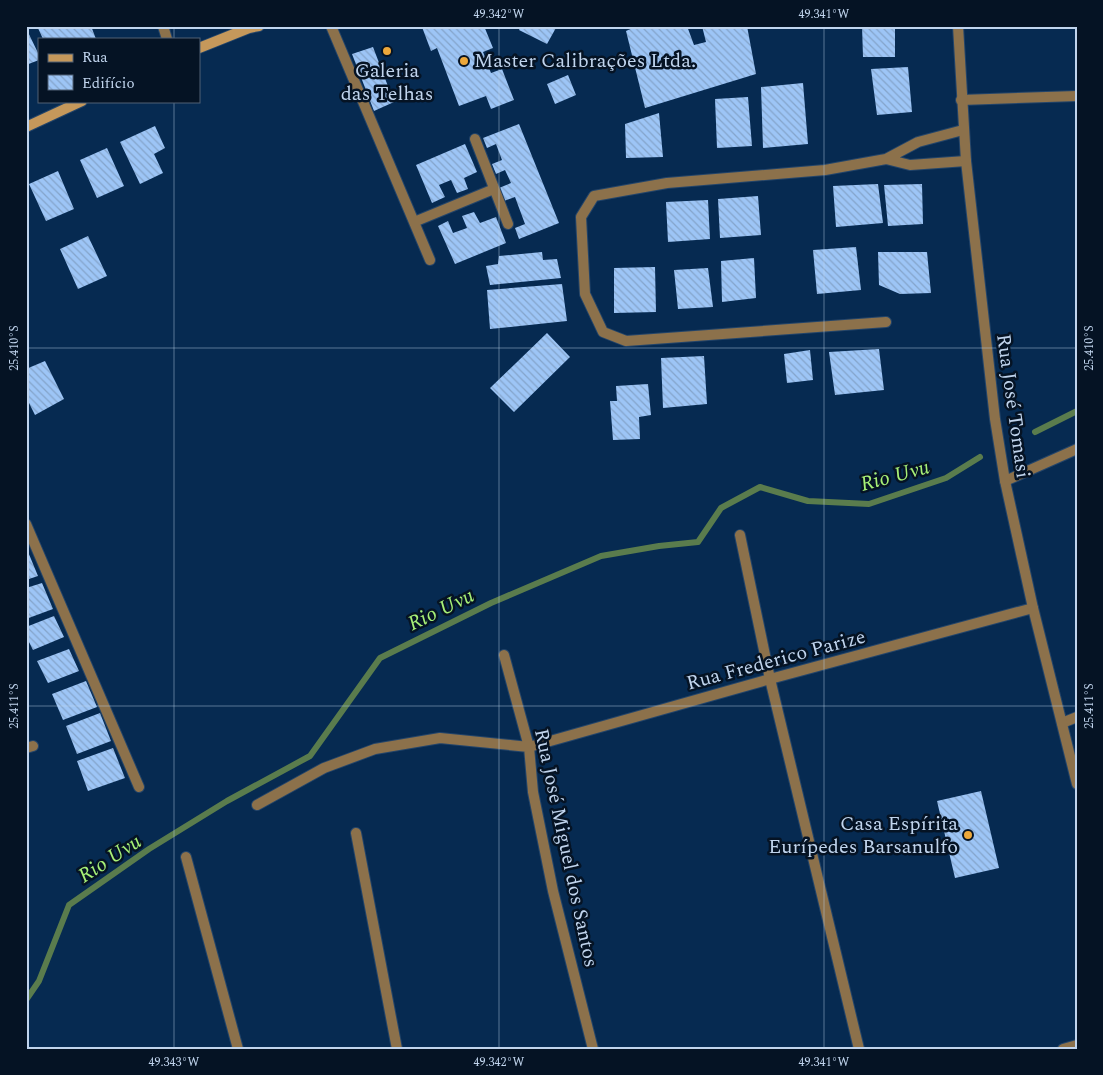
<svg xmlns="http://www.w3.org/2000/svg" width="1103" height="1075" font-family="Spectral,serif">
  <style>
    .lines { fill: none; stroke-linecap: round; stroke-linejoin: round }
    .stream { stroke: #5a7c4d; stroke-width: 6 }
    .building { fill: url(#building-back-hatch) }
    .service-casing { stroke: #24456a; stroke-width: 12 }
    .minor-casing { stroke: #24456a; stroke-width: 12 }
    .tertiary-casing { stroke: #24456a; stroke-width: 12 }
    .secondary-casing { stroke: #24456a; stroke-width: 12 }
    .service { stroke: #8c714b; stroke-width: 10 }
    .minor { stroke: #8c714b; stroke-width: 10 }
    .tertiary { stroke: #8c714b; stroke-width: 10 }
    .secondary { stroke: #c5985b; stroke-width: 10 }
    .ticks { fill: none; stroke: #c0d4ed; stroke-width: 1; stroke-opacity: 0.45 }
    .poi-dot { fill: #eda83b; stroke: #051324; stroke-width: 2 }
    .labels { text-anchor: middle; dominant-baseline: central; stroke-width: 5; stroke-linejoin: round; paint-order: stroke }
    .poi-label { font-size: 20px; fill: #c0d4ed; stroke: #051324; text-anchor: start }
    .street-label { font-size: 20px; fill: #c0d4ed; stroke: #051324 }
    .water-label { font-size: 21px; font-style: italic; fill: #a7f077; stroke: #051324 }
    .neatline { fill: none; stroke: #c0d4ed; stroke-width: 2 }
    .ticks-label { font-size: 12px; text-anchor: middle; fill: #c0d4ed }
  </style>
  <defs>
    <pattern id="building-back-hatch" width="6" height="6" patternUnits="userSpaceOnUse" patternTransform="scale(1.25)"><rect width="6" height="6" fill="#9dc5f6"/><path d="M-1 5l2 2M0 0l6 6M5-1l2 2" fill="none" stroke="#84a4ca"/></pattern>
  </defs>
  <rect width="100%" height="100%" fill="#062a51"/>
  <g class="lines">
    <!-- stream -->
    <path class="stream" d="M1035 432 1077 411
      M26 1000 39 981 69 905 149 849 227 801 310 756 380 658 491 603 601 556 659 546 698 542 721 508 760 487 808 501 869 504 946 478 980 457"/>
  </g>
  <!-- building -->
  <path class="building" d="M37 26H91L96 39H43Z
    M424 26H484L493 48 483 52 491 73 502 69 514 100 491 109 486 96 459 106 437 48 431 51 422 27Z
    M521 26H557L547 44 519 30Z
    M637 26H687L694 45 706 42 702 26H747L756 74 645 108 626 31Z
    M862 26H895V57H863Z
    M26 28 39 55V60L26 65Z
    M373 47 394 102 374 111 352 54Z
    M908 67 912 112 877 115 871 69Z
    M568 75 576 95 555 104 547 84Z
    M803 83 808 144 763 148 761 87Z
    M748 97 752 146 717 148 715 99Z
    M659 113 663 157 626 158 625 124Z
    M519 124 559 223 519 239 515 228 525 224 515 197 504 201 499 188 511 183 505 170 496 174 492 164 502 160 496 144 487 148 483 138Z
    M155 126 165 148 154 154 163 173 140 184 120 142Z
    M465 144 477 172 464 178 468 189 457 193 451 180 439 185 445 197 432 203 416 165Z
    M107 148 124 186 97 198 80 160Z
    M58 171 74 209 46 221 29 184Z
    M878 184 883 223 836 227 833 186Z
    M922 184 923 224 888 226 884 185Z
    M758 196 761 235 720 238 718 199Z
    M708 200 710 239 668 242 666 202Z
    M474 212 480 223 496 217 506 243 455 264 438 226 448 221 453 233 467 228 462 216Z
    M88 236 107 276 78 289 60 249Z
    M856 247 861 290 817 294 813 250Z
    M542 252 543 260 557 259 561 278 490 285 486 266 498 264 499 256Z
    M878 252H927L931 293 900 294 879 285Z
    M754 258 756 298 722 302 721 261Z
    M655 267 656 312 614 313V268Z
    M708 268 713 307 678 309 674 270Z
    M562 284 567 321 490 329 487 290Z
    M547 333 570 357 514 412 490 388Z
    M879 349 884 390 835 395 829 352Z
    M810 350 813 380 787 383 784 354Z
    M704 356 707 404 663 408 661 358Z
    M45 361 64 399 35 415 26 397V369Z
    M648 384 651 415 639 417 640 439 613 440 610 401H617L616 386Z
    M26 547 38 576 26 580Z
    M42 583 53 609 26 619V588Z
    M54 616 64 637 33 650 26 636V627Z
    M69 649 79 671 48 683 37 661Z
    M86 681 97 707 63 720 52 694Z
    M100 713 111 741 77 754 66 726Z
    M113 748 125 778 88 791 77 761Z
    M981 791 999 868 955 878 937 801Z"/>
  <g class="lines">
    <defs>
      <path id="service" d="M163 26 167 39
        M331 26 430 260
        M475 139 508 224
        M414 222 494 189
        M186 857 238 1049"/>
      <path id="minor" d="M961 100 1077 96
        M886 159 910 165 966 161
        M886 322 626 341 603 332 585 294 581 217 594 196 667 183 825 170 886 159 918 142 963 130
        M1005 481 1077 449
        M26 524 139 787
        M740 535 770 679 859 1049
        M504 655 529 747 533 792 553 891 593 1049
        M1062 723 1077 717
        M26 748 33 746
        M257 805 324 768 375 749 440 738 529 747 770 679 1033 608
        M356 833 397 1049
        M1063 1049 1077 1045"/>
      <path id="tertiary" d="M958 26 966 161 995 419 1005 481 1033 608 1077 784"/>
      <path id="secondary" d="M199 48 249 28 259 26
        M26 127 82 101"/>
    </defs>
    <!-- service casing -->
    <use href="#service" class="service-casing"/>
    <!-- minor casing -->
    <use href="#minor" class="minor-casing"/>
    <!-- tertiary casing -->
    <use href="#tertiary" class="tertiary-casing"/>
    <!-- secondary casing -->
    <use href="#secondary" class="secondary-casing"/>
    <!-- service -->
    <use href="#service" class="service"/>
    <!-- minor -->
    <use href="#minor" class="minor"/>
    <!-- tertiary -->
    <use href="#tertiary" class="tertiary"/>
    <!-- secondary -->
    <use href="#secondary" class="secondary"/>
  </g>
  <!-- ticks -->
  <path class="ticks" d="M174 26V39M499 26V1049M824 26V1049M174 101V1049M26 348H1077M26 706H1077"/>
  <!-- markers -->
  <g class="poi-dot">
    <circle cx="387" cy="51" r="5"/>
    <circle cx="464" cy="61" r="5"/>
    <circle cx="968" cy="835" r="5"/>
  </g>
  <g class="labels">
    <!-- poi labels -->
    <g class="poi-label">
      <text x="474" y="61">Master Calibrações Ltda.</text>
      <text x="387" y="71" text-anchor="middle">Galeria<tspan x="387" dy="23">das Telhas</tspan></text>
      <text x="958" y="824" text-anchor="end">Casa Espírita<tspan x="958" dy="23">Eurípedes Barsanulfo</tspan></text>
    </g>
    <!-- street labels -->
    <g class="street-label">
      <text transform="translate(1013 406) rotate(82)">Rua José Tomasi</text>
      <text transform="translate(776 660) rotate(-15)">Rua Frederico Parize</text>
      <text transform="translate(566 848) rotate(78)">Rua José Miguel dos Santos</text>
    </g>
    <!-- water labels -->
    <g class="water-label">
      <text transform="translate(895 476) rotate(-15)">Rio Uvu</text>
      <text transform="translate(441 610) rotate(-26)">Rio Uvu</text>
      <text transform="translate(110 859) rotate(-33)">Rio Uvu</text>
    </g>
  </g>
  <!-- border -->
  <rect width="1103" height="1075" fill="none" stroke="#051324" stroke-width="55"/>
  <!-- legend -->
  <rect x="38" y="38" width="162" height="65" fill="#051324" stroke="#506074"/>
  <rect x="48" y="54" width="25" height="8" fill="#c5985b" stroke="#506074"/>
  <text x="82" y="62" font-size="15" fill="#c0d4ed">Rua</text>
  <rect x="48" y="75" width="25" height="15" fill="url(#building-back-hatch)" stroke="#506074"/>
  <text x="82" y="88" font-size="15" fill="#c0d4ed">Edifício</text>
  <rect x="28" y="28" width="1048" height="1020" class="neatline"/>
  <g class="ticks-label">
    <text x="499" y="18">49.342°W</text>
    <text x="824" y="18">49.341°W</text>
    <text transform="translate(14 348) rotate(-90)" y="4">25.410°S</text>
    <text transform="translate(1089 348) rotate(-90)" y="4">25.410°S</text>
    <text transform="translate(14 706) rotate(-90)" y="4">25.411°S</text>
    <text transform="translate(1089 706) rotate(-90)" y="4">25.411°S</text>
    <text x="174" y="1066">49.343°W</text>
    <text x="499" y="1066">49.342°W</text>
    <text x="824" y="1066">49.341°W</text>
  </g>
</svg>
